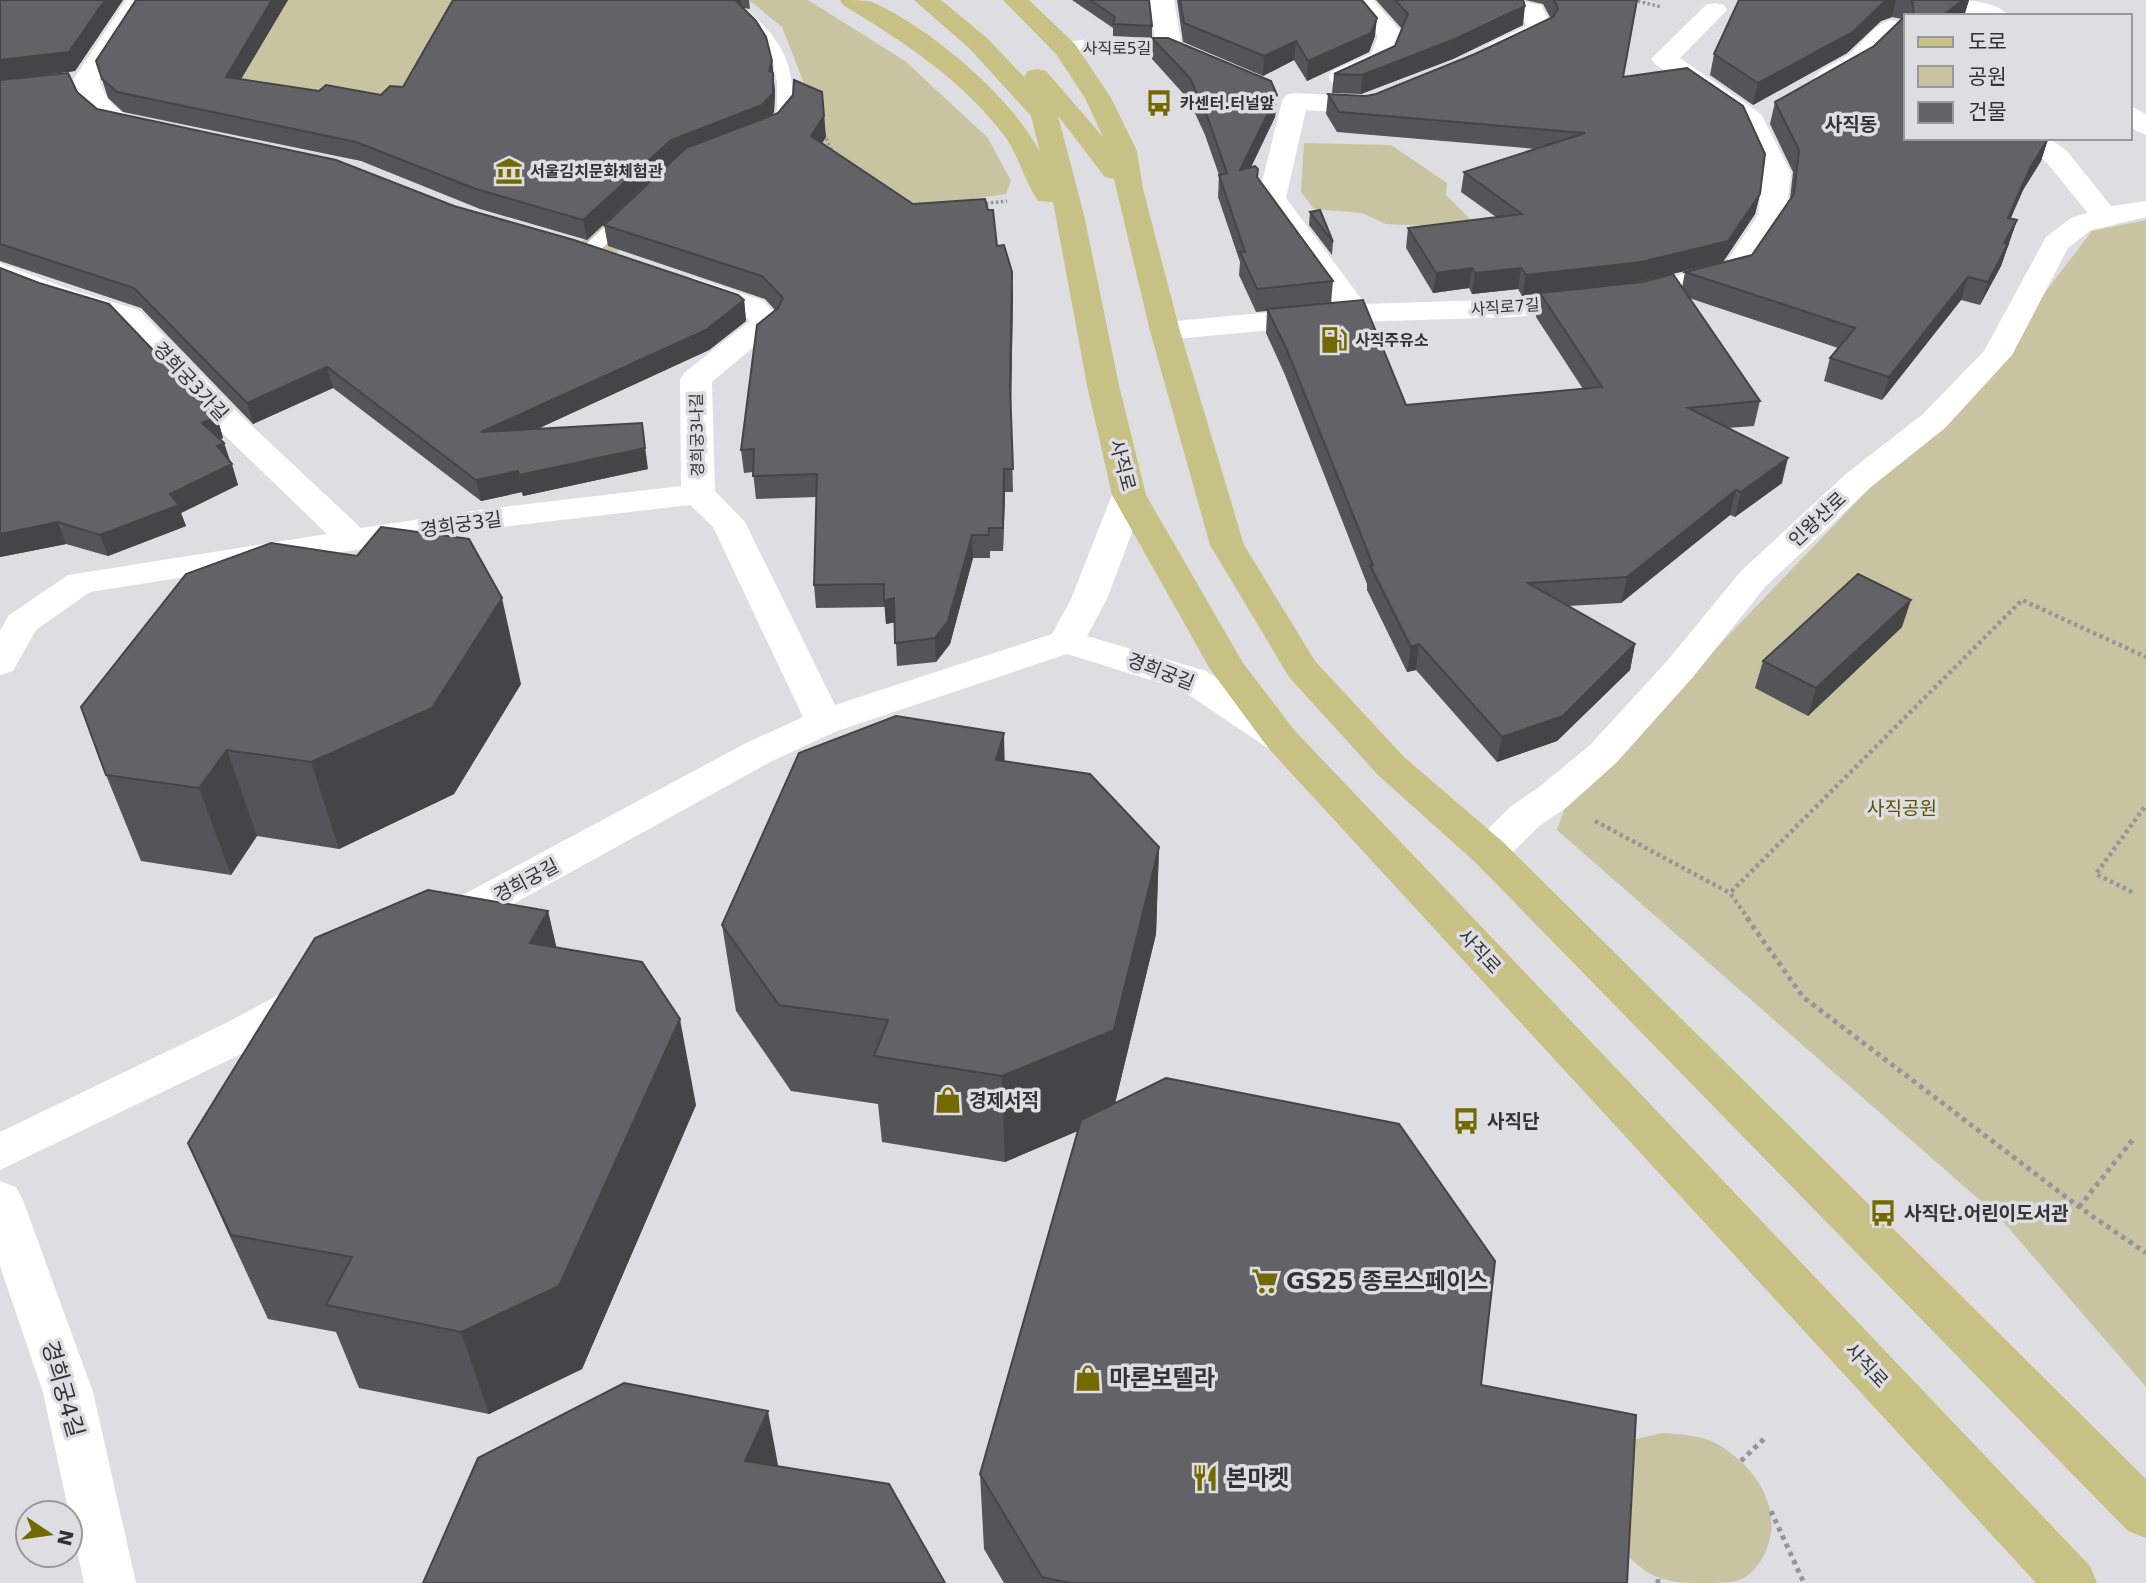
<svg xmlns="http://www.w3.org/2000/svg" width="2146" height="1583" font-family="'DejaVu Sans','Noto Sans KR',sans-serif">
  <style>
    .green { fill: #c8c4a2 }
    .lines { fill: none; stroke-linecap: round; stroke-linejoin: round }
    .path-far2 { stroke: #96969a; stroke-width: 3.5; stroke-dasharray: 2.5 2.5; stroke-linecap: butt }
    .path-far1 { stroke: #96969a; stroke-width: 4.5; stroke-dasharray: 3.5 3.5; stroke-linecap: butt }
    .path { stroke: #96969a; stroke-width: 5; stroke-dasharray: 4.5 4.5; stroke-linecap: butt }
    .lane { fill: #fff; fill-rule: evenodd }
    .street { fill: #fff; fill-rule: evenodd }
    .secondary { fill: #fff; fill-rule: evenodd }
    .primary { fill: #c7c186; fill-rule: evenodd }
    .wall { fill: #555559 }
    .shaded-wall { fill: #454548 }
    .building { fill: #636367; stroke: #454548; stroke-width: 2 }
    .labels { text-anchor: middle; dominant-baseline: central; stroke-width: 7; stroke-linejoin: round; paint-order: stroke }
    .far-street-label { font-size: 16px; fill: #333335; stroke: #dddde2 }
    .far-poi-label { font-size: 16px; font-weight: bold; fill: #333335; stroke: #dddde2; text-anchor: start }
    .far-quarter-label { font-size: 19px; font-weight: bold; fill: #333335; stroke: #dddde2 }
    .street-label { font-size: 19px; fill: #333335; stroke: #dddde2 }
    .park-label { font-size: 19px; fill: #5c5301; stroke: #dddde2 }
    .poi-label { font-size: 19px; font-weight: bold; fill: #333335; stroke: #dddde2; text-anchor: start }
    .near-poi-label { font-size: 23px; font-weight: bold; fill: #333335; stroke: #dddde2; text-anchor: start }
    .near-street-label { font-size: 23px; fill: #333335; stroke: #dddde2 }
  </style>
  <rect width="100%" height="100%" fill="#dddde2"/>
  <!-- green -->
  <path class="green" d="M275 0H620L671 111 208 90Z
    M749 0H808L905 61 988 138 1011 181 1006 194 920 207 859 169 673 191 614 256 578 245 640 185 677 142 812 104 782 27Z
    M1304 143 1391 145 1447 183 1446 195 1471 220 1450 227 1386 224 1362 213 1314 209 1301 192Z
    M2146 220V1387L1998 1216 1557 830 1566 805 1997 355 2092 231Z
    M1662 1433C1681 1434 1702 1435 1719 1445 1754 1466 1783 1506 1767 1548 1762 1561 1753 1574 1740 1580 1728 1583 1715 1583 1703 1583 1656 1583 1646 1576 1615 1542L1618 1452 1637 1439Z"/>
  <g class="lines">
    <!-- path-far2 -->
    <path class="path-far2" d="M1633 0 1662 7
      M824 134 832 151
      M981 204 1007 201"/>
    <!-- path-far1 -->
    <path class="path-far1" d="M1595 821 1730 893
      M2132 892 2096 874 2146 805
      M1749 920 1730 893 2022 600 2146 657"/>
    <!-- path -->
    <path class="path" d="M1747 918 1803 997 2079 1207 2146 1253
      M2079 1207 2134 1138
      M1741 1461 1767 1436
      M1771 1511 1804 1583
      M1658 1579V1583"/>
    <!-- lane -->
    <path class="lane" d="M743 10 748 11C785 43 794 65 793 114L779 131H767L765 128 777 113V82L772 58 761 39 736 14Z
      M627 210 633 211 635 215 633 219 594 256H582L579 252 582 248 621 211Z"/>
    <!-- street -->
    <path class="street" d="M126 0H150L99 80C112 116 126 114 160 122L163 128 160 134C148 137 138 134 126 131 96 124 83 109 73 80Z
      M1150 0H1174L1182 49 1178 54 1169 57 1057 54 1053 49 1057 44C1089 36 1123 39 1155 41Z
      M1348 0H1373L1404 35 1391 64 1350 83 1341 85 1332 83 1328 77 1332 71 1371 54 1378 36Z
      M1445 0H1513L1541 5 1553 29 1549 34C1531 43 1509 59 1489 54L1485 49 1489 44 1526 26 1522 16 1457 7 1448 5Z
      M1944 0C1964 0 1996 0 2009 16 1989 16 1957 19 1944 0Z
      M1715 3 1724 5 1727 10 1680 58 1761 114 1791 173 1786 215 1745 276 1637 303 1515 317 1357 322 1165 340 1154 337 1150 331 1154 325 1165 322 1336 306 1258 198 1282 101 1286 95 1295 93 1362 97 1379 92 1388 94 1392 100C1378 120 1328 111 1306 110L1286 198 1365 304 1515 299 1637 285 1725 264 1758 215 1763 173 1741 124 1655 64 1651 59 1706 5Z
      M1891 20 1906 23V37L1897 36C1878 55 1848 91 1818 84L1814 78C1822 67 1836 63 1847 56 1862 45 1872 25 1891 20Z
      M2130 106 2146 114V135L2130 128Z
      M2018 138H2049L2067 151 2119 216 2115 222 2105 225 2095 222 2047 163Z
      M0 263 69 289 139 310 236 411 361 528 493 508 681 486 680 379 685 372 750 321 742 313 684 293 679 287 684 281 694 278 764 301 783 322 712 382 715 491 745 522 835 705 1052 634 1071 599 1112 495 1117 488 1129 485 1141 488 1146 495 1107 599 1087 636 1206 671 1295 731 1301 740 1295 749 1282 753 1269 749 1180 689 1067 654 837 731 772 761 455 936 441 940 427 936 421 925 427 914 746 743 803 717 713 527 690 505 493 528 90 592 36 630 13 671 0 675V631L9 615 68 575 327 534 214 425 117 322 47 301 0 282Z
      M308 982 323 987 329 998 323 1009 256 1047 0 1170V1132L226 1023 293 987Z
      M0 1181 16 1187 23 1200 93 1392 136 1583H84L43 1392 0 1266Z"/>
    <!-- secondary -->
    <path class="secondary" d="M2146 201V217L2091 230 2068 248 2012 355 1945 428 1871 487 1765 587 1693 677 1616 763 1567 807 1538 827 1503 862 1489 866 1475 862 1469 852 1475 842 1510 807 1539 787 1590 745 1667 661 1741 571 1847 473 1923 414 1984 351 2046 237 2071 218 2105 207Z"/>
    <!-- primary -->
    <path class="primary" d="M840 0C849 0 863 0 872 2 929 27 1012 97 1040 152L1031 116 969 48 914 0H941L987 38 1024 77 1028 71 1037 69 1046 71 1103 137 1085 98 1056 54 1003 0H1029L1075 44 1111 98 1137 151 1143 189 1180 331 1244 545 1315 661 1404 757 1503 842 2146 1479V1538L2128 1531 1475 862 1378 775 1289 677 1210 545 1150 331 1114 179 1105 177 1058 116 1084 215 1119 385 1146 495 1243 663 1295 731 2090 1566 2097 1583H2036L1269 749 1210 669 1112 495 1087 385 1053 202 1038 201C1025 182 1019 157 1006 138 963 80 904 42 843 5Z"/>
  </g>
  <!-- wall -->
  <path class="wall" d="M0 0H123L75 71 3 80 77 92 97 109 454 206 744 300 746 321 709 350 537 429 648 469 523 496 522 492 481 501 333 388 253 424 141 308 0 261Z
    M136 0H288L241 79 319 91 381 95 403 87 453 0H749L750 9 743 8 772 61 775 92 774 112 772 115 826 137 822 143 913 204 997 246 1013 294 1011 407 1013 492H1005L1003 551H990V558H973L950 644 936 662 897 666 895 622 886 624 885 607 816 608 814 585 817 497 756 499 753 472 744 473 741 450 775 310 765 299 608 246 604 225 673 159 587 240 480 209 361 161 123 112 108 98 96 61Z
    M1072 0H1149L1152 26V38L1113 36V28Z
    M1177 0H1362L1375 36 1369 52 1307 81 1294 60 1263 76 1183 42Z
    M1376 0H1523V25L1453 59 1361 94 1332 93 1334 74 1395 46 1402 29Z
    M1525 0H1637L1623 77 1760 194 1755 214 1723 262 1638 282 1682 287 1685 272 1752 255 1790 199 1793 172 1770 124 1775 102 1874 46 1902 19 1892 17 1881 21 1847 53 1753 105 1710 75 1714 54 1739 0H1969L1964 16H1906V138L2048 139 2041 161 2023 190 2010 219 2017 220 2001 266 1980 305 1961 300 1882 400 1824 381 1830 358 1838 348 1689 298 1760 401 1754 426 1728 428 1782 483 1735 517 1730 515 1621 603 1568 606 1635 644 1630 670 1557 741 1497 762 1416 670 1407 672 1367 590V584L1285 375 1266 333 1267 311 1256 312 1239 275 1240 262 1218 197 1219 175 1205 135 1189 100 1152 59V38L1277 95 1275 117 1251 167 1258 169V178L1333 281 1331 303 1406 405 1583 389 1536 317 1540 293 1522 296 1518 289 1472 294 1469 288 1433 293 1406 248 1408 228 1496 217 1461 192 1464 172 1537 149 1337 132 1326 114 1328 94 1366 96 1376 94 1475 54 1551 19 1543 4Z
    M1310 212 1333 242 1332 255 1309 225Z
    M0 268 217 417 223 438 220 439 224 443 238 485 181 513 186 526 108 556 66 544 0 557Z
    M1902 627 1808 716 1755 688 1763 661Z
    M521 684 454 794 339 849 257 836 231 875 141 861 106 775Z
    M1005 761 1159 847 1156 934 1115 1103 1481 1385 1627 1583H1004L984 1549 980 1474 1078 1131 1005 1162 882 1142 878 1104 791 1091 736 1011 722 925Z
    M548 911 556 947 696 1105 582 1369 489 1414 359 1388 336 1332 268 1319 226 1228 188 1143Z"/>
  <!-- shaded-wall -->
  <path class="shaded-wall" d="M105 0H123L75 71 0 80V60Z
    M272 0H288L231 96 226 77Z
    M732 0H741L742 8Z
    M1886 0H1896L1892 17 1881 21 1847 53 1753 105 1758 83Z
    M1963 0H1969L1964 16H1942Z
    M1525 6 1523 25 1453 59 1361 94 1362 75Z
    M1377 18 1375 36 1369 52 1307 81 1308 61Z
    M1296 41 1294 60 1263 76 1264 56Z
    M772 61 775 92 774 112 764 124 673 159 587 240 583 220 671 140 769 71Z
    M1277 95 1275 117 1239 192 1240 170Z
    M824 113 826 137 813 157 811 136Z
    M2048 139 2041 161 2023 190 2001 241 2008 218 2030 168Z
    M1760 194 1755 214 1723 262 1637 282 1522 296 1526 275Z
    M2017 220 2001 266 1980 305 1988 282 2004 243Z
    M1472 268 1469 288 1433 293 1436 273Z
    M1521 268 1518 289 1472 294 1475 273Z
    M1012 272 1013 294 1011 409 1010 387Z
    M1968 277 1961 300 1882 400 1889 377Z
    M744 300 746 321 709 350 485 453 481 432Z
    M327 367 333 388 253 424 247 403Z
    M217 417 223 438 209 444 202 423Z
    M642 423 648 469 523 496 519 475Z
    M224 443 231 464 217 446Z
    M1788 458 1782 483 1735 517 1741 492Z
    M232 464 238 485 181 513 186 526 108 556 100 535 170 494Z
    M1004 469 1005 492 1003 551V528Z
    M518 471 522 492 481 501 476 480Z
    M1736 490 1730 515 1621 603 1627 577Z
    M58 522 66 544 0 557V534Z
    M972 535 973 558 950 644 936 662 935 638Z
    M502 598 521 684 454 794 339 849 311 762Z
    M894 598 896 622 886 624 884 601Z
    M1911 600 1902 627 1808 716 1816 688Z
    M1419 644 1416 670 1407 672 1411 647Z
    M1635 644 1630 670 1557 741 1497 762 1502 737Z
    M1004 733 1006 819 996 760Z
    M227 750 257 836 231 875 199 788Z
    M1159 847 1156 934 1112 1116 1005 1162 1002 1076Z
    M548 911 568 997 530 943Z
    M680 1019 696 1105 582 1369 489 1414 461 1332Z
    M768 1411 783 1492 745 1461Z"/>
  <!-- building -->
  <path class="building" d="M0 0H105L69 52 0 60Z
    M136 0H272L226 77 319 91 326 85 381 95 390 86 403 87 453 0H735L756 21 766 37 772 61 769 71 773 73V93L762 105 671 140 583 220 476 189 356 142 117 92 102 79 96 61Z
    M1090 0H1149L1152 26 1113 24 1115 17Z
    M1180 0H1362L1377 18 1371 33 1308 61 1296 41 1264 56 1184 23Z
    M1395 0H1523L1525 6 1455 39 1362 75 1334 74 1395 46 1408 14Z
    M1554 0H1637L1623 77 1687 68 1743 106 1765 154 1760 194 1728 241 1641 262 1526 275 1521 268 1475 273 1472 268 1436 273 1408 228 1522 214 1464 172 1585 133 1339 112 1328 94 1366 96 1376 94 1475 54 1553 17 1558 9Z
    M1739 0H1886L1853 32 1758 83 1714 54Z
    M1912 0H1963L1942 16H1914Z
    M1903 18H1906V138L2048 139 2030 168 2008 218 2017 220 2004 243 2008 244 1988 282 1968 277 1889 377 1830 358 1855 328 1685 272 1752 255 1794 194 1799 150 1775 102 1874 46Z
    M1152 38H1168L1271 81 1277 95 1240 170 1255 166 1258 169 1257 177 1333 281 1257 289 1240 252H1245L1219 175 1227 173 1206 113 1190 78Z
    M68 73 77 92 97 109 336 160 454 206 574 240 738 295 744 300 706 330 481 432 642 423 645 448 519 475 518 471 476 480 327 367 247 403 134 288 0 244V80Z
    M794 80 822 92 824 116 811 136 913 204 985 199 988 210H993L997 246 1004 245 1012 272 1010 387 1013 469H1004L1003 528H989V535H972L948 621 935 638 895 643 894 598 884 601V584L814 585 817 474 753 476 754 449 741 450 757 325 778 308 783 298 762 276 604 225 686 148 778 113 793 95Z
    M1320 210 1333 242 1310 212Z
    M0 268 39 283 109 304 217 417 202 423 224 443 217 446 232 464 170 494 179 505 100 535 58 522 0 534Z
    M1673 274 1760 401 1688 408 1788 458 1741 492 1736 490 1627 577 1528 583 1635 644 1563 716 1502 737 1419 644 1411 647 1370 565H1373L1287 350 1267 309 1363 300 1406 405 1602 387 1540 293 1642 282Z
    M381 527 469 539 502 598 432 708 311 762 227 750 199 788 106 775 81 707 186 574 271 543 357 556Z
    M1858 574 1911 600 1816 688 1763 661Z
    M896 716 1004 733 996 760 1090 774 1159 847 1114 1030 1002 1076 874 1056 888 1020 779 1005 722 925 799 753Z
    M428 890 548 911 530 943 642 962 680 1019 559 1286 461 1332 326 1305 352 1257 231 1235 188 1143 315 938Z
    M1166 1078 1399 1124 1495 1261 1481 1385 1636 1415 1627 1583H1070L1042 1577 980 1474 1081 1120Z
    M624 1383 768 1411 745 1461 889 1484 945 1583H423L478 1458Z"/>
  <!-- icons -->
  <defs>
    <symbol id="bus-bare" viewBox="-9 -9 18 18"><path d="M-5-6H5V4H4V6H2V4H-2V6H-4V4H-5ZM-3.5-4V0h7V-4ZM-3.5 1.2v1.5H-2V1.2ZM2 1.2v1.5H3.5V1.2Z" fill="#746900" stroke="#dddde2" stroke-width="2.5" paint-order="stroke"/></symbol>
    <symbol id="museum-bare" viewBox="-9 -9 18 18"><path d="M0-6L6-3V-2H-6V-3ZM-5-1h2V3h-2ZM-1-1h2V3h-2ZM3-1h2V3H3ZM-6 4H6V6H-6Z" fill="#746900" stroke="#dddde2" stroke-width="2.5" paint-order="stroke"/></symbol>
    <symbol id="fuel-bare" viewBox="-9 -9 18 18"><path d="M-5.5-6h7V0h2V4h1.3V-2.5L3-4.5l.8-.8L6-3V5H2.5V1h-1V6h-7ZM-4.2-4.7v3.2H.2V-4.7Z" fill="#746900" stroke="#dddde2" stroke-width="2.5" paint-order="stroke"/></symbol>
    <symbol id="shop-bare" viewBox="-9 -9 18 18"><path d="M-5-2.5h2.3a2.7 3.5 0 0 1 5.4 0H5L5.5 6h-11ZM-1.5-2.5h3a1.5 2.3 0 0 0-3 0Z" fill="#746900" stroke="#dddde2" stroke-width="2.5" paint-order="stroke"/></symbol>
    <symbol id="supermarket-bare" viewBox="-9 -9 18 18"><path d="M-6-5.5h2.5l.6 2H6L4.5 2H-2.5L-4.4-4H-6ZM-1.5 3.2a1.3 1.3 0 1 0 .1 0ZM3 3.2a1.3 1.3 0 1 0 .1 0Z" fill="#746900" stroke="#dddde2" stroke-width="2.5" paint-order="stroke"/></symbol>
    <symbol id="restaurant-bare" viewBox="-9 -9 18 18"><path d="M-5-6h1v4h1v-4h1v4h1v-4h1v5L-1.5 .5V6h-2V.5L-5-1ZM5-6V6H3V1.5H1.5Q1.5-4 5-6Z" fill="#746900" stroke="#dddde2" stroke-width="2.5" paint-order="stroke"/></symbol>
  </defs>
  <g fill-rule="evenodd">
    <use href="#bus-bare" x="1140" y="84" width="38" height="38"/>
    <use href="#museum-bare" x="490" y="152" width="38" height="38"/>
    <use href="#fuel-bare" x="1315" y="321" width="38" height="38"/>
    <use href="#shop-bare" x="929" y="1081" width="38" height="38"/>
    <use href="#bus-bare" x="1447" y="1102" width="38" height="38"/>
    <use href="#bus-bare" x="1864" y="1194" width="38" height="38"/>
    <use href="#supermarket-bare" x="1246" y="1262" width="38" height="38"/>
    <use href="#shop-bare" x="1069" y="1359" width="38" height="38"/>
    <use href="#restaurant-bare" x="1186" y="1459" width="38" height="38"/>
  </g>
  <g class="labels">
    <!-- far-street labels -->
    <g class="far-street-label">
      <text x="1117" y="48">사직로5길</text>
      <text transform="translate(1505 307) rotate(-4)">사직로7길</text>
      <text transform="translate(697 435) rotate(-91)">경희궁3나길</text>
    </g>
    <!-- far-poi labels -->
    <g class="far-poi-label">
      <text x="1180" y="103">카센터.터널앞</text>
      <text x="530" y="171">서울김치문화체험관</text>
      <text x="1355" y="340">사직주유소</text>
    </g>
    <!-- far-quarter labels -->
    <g class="far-quarter-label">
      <text x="1851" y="124">사직동</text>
    </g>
    <!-- street labels -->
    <g class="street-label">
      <text transform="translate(191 381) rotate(47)">경희궁3가길</text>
      <text transform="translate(1123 465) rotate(75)">사직로</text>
      <text transform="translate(1817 519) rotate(-43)">인왕산로</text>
      <text transform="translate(461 524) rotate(-8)">경희궁3길</text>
      <text transform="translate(1161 671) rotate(21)">경희궁길</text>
      <text transform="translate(526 880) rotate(-28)">경희궁길</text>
      <text transform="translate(1480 951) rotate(47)">사직로</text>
      <text transform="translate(1867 1365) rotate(47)">사직로</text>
    </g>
    <!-- park labels -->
    <g class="park-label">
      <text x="1902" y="808">사직공원</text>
    </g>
    <!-- poi labels -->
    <g class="poi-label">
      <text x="969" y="1100">경제서적</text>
      <text x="1487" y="1121">사직단</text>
      <text x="1904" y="1213">사직단.어린이도서관</text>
    </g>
    <!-- near-poi labels -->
    <g class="near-poi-label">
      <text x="1286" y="1281">GS25 종로스페이스</text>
      <text x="1109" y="1378">마론보텔라</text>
      <text x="1226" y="1478">본마켓</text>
    </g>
    <!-- near-street labels -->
    <g class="near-street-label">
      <text transform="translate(63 1389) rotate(74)">경희궁4길</text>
    </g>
  </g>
  <!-- legend -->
  <rect x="1904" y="14" width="228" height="126" fill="#dddde2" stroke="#99999d" stroke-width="2"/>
  <rect x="1918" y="37" width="35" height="10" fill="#c7c186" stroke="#99999d" stroke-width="2"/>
  <text x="1968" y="49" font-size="21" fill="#333335">도로</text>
  <rect x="1918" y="66" width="35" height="21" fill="#c8c4a2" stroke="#99999d" stroke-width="2"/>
  <text x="1968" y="84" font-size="21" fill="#333335">공원</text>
  <rect x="1918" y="102" width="35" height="21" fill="#636367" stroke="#99999d" stroke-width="2"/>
  <text x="1968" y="119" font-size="21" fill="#333335">건물</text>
  <!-- north arrow -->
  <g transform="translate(49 1534) rotate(103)"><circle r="33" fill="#dddde2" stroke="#99999d" stroke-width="2"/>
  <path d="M0-5L12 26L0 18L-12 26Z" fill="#746900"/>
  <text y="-10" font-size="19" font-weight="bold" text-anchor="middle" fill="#333335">N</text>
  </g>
</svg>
